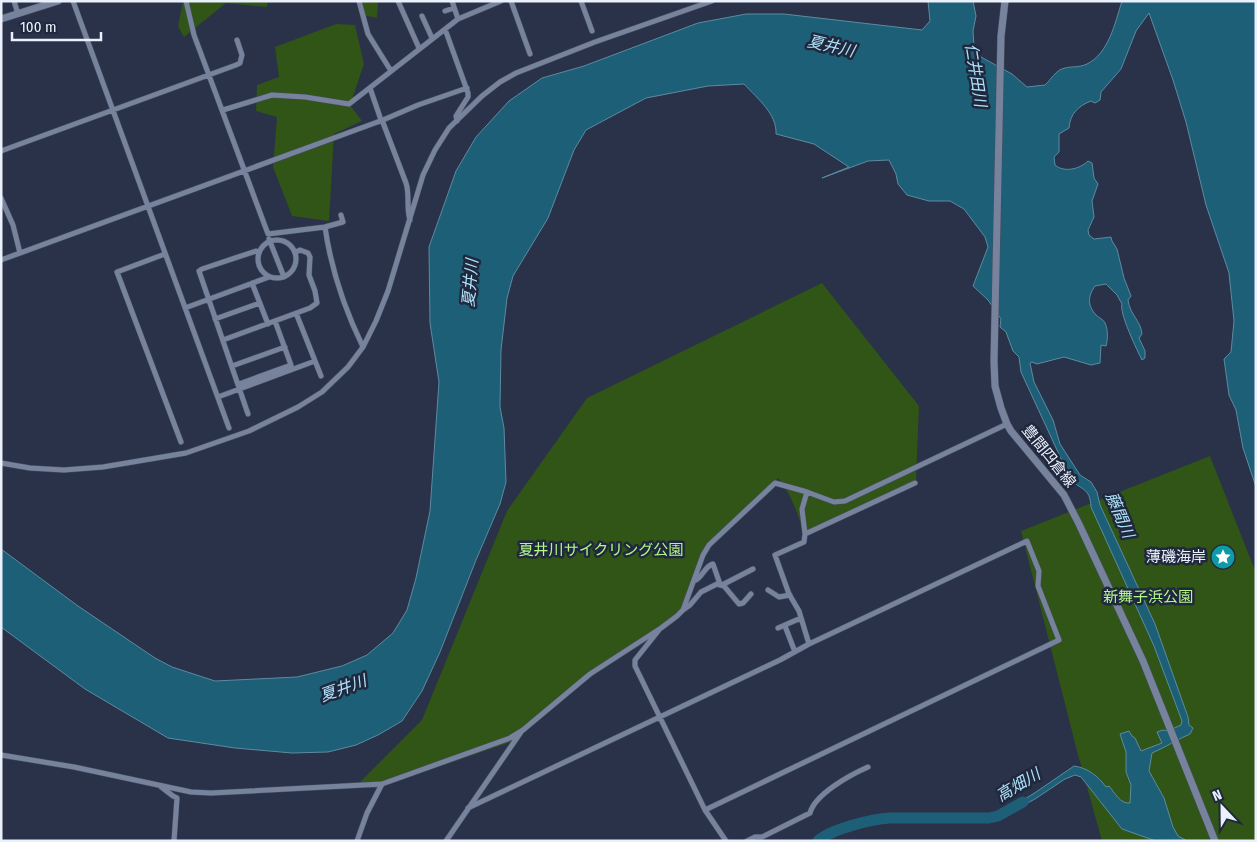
<svg xmlns="http://www.w3.org/2000/svg" width="1257" height="842" font-family="'Fira Sans Condensed','Noto Sans JP',sans-serif">
  <style>
    .green { fill: #315417 }
    .water { fill: #1e5f78; stroke: #5c8ba0 }
    .lines { fill: none; stroke-linecap: round; stroke-linejoin: round }
    .river { stroke: #1e5f78; stroke-width: 11 }
    .street-casing { stroke: #454e5f; stroke-width: 6 }
    .secondary-casing { stroke: #454e5f; stroke-width: 8 }
    .street { stroke: #77829c; stroke-width: 5 }
    .secondary { stroke: #77829c; stroke-width: 7 }
    .labels { text-anchor: middle; dominant-baseline: central; stroke-width: 5; stroke-linejoin: round; paint-order: stroke }
    .street-label { font-size: 15px; fill: #ebf1fc; stroke: #1f283d }
    .park-label { font-size: 15px; fill: #b3f78a; stroke: #1f283d }
    .poi-label { font-size: 15px; fill: #ebf1fc; stroke: #1f283d; text-anchor: end }
    .water-label { font-size: 16px; font-style: italic; fill: #afe3fb; stroke: #1f283d }
  </style>
  <rect width="100%" height="100%" fill="#293248"/>
  <!-- green -->
  <path class="green" d="M183 1H268L267 7 226 3 184 37 178 26Z
    M360 1H378L377 18 363 15Z
    M336 24 355 25 364 64 350 105 362 121 334 134 329 221 292 216 273 167 277 117 256 111 257 85 279 77 275 47Z
    M822 283 919 406 916 480 803 533C800 517 789 490 778 478L709 545 700 565 697 580 685 609 592 675 514 741 400 780 357 785 422 720 507 511 587 398Z
    M1210 456 1256 573V841H1102L1078 755 1021 531Z"/>
  <!-- water -->
  <path class="water" d="M928 1H973L976 16 973 31 974 46 981 57 1012 74 1027 87 1045 85C1051 80 1055 70 1065 68 1072 66 1078 68 1087 64 1109 53 1115 23 1122 1H1256V487L1243 448 1236 410 1229 395 1224 359 1231 352 1234 321 1229 273 1206 205 1186 122 1173 80 1149 13 1136 31 1121 69 1101 92 1100 100 1095 103 1091 101C1078 106 1070 114 1069 128L1059 134V152L1054 157 1055 165C1064 173 1080 169 1088 161L1092 163 1094 178 1098 184 1092 201 1094 217 1088 230 1089 235 1094 239 1111 237 1112 241 1117 249 1124 278 1131 296 1128 300C1130 315 1141 321 1142 334L1139 338 1145 351V358L1142 360C1137 350 1119 313 1122 304L1117 295 1106 284 1095 286C1088 296 1087 305 1096 315 1099 318 1103 319 1105 323 1108 329 1108 339 1106 346L1101 345 1100 363 1091 365 1064 357 1037 364 1032 362 1030 363 1034 382 1053 420 1060 444 1080 475 1091 482 1097 492 1100 505 1155 624 1188 717 1189 725 1193 728 1190 734C1176 740 1166 747 1152 753L1149 771 1164 798 1173 827 1178 836 1187 841H1156L1122 829 1081 777 1075 775 1065 779 1035 799 1011 812 1009 809 1036 792 1074 766C1088 768 1098 776 1106 787L1109 786C1115 793 1120 804 1130 803L1131 785 1126 772V752L1120 734 1129 731 1132 736 1135 738 1141 751 1162 743 1157 732 1163 730 1168 731 1181 725 1182 721 1154 646 1091 507C1090 486 1080 491 1070 478 1066 474 1065 468 1063 463L1021 372 1019 357 1013 351 1006 332 1000 327 1001 319 988 300 973 286 988 247 985 237 964 209 950 201H929L907 195 898 184 896 174 889 160 868 161 822 178 849 167 814 144 776 134C777 114 758 99 744 84L708 86 646 98 586 130 574 150 548 218 513 276 507 298 501 350 500 407 504 428 506 482 500 504 476 560 440 652 422 691 402 721 378 735 356 745 328 752 292 753 235 748 168 738 85 689 1 627V549L78 606 155 658 172 667 215 681 297 677 342 666 367 655 393 633 407 610 416 578 430 511 439 382 430 323 429 247 456 171 476 137 509 101 542 78 584 66 698 23 746 14H784L922 30 930 21Z"/>
  <g class="lines">
    <!-- river -->
    <path class="river" d="M818 841C831 829 872 819 890 818H989L998 816 1023 802"/>
    <defs>
      <path id="street" d="M14 1 18 14
        M73 1 229 428
        M186 1 194 35 268 234 325 227C331 269 344 308 363 347
        M359 1 368 34 391 71
        M398 1 419 48
        M452 1 458 19
        M511 1 530 54
        M581 1 592 31
        M445 11 454 8
        M422 16 432 38
        M445 29 468 93V97L456 116 457 121
        M370 88 381 120
        M223 110 272 95 305 97 349 104 458 19 501 1
        M382 120 406 183C410 195 406 208 410 220
        M1 151 236 65 240 63 242 55 237 40
        M1 198 13 225 20 253
        M325 227 343 222 341 215
        M269 239 284 277
        M258 259a19 19 0 1 1 38 0a19 19 0 1 1-38 0Z
        M165 254 117 272 181 442
        M1 260 383 120 418 105 467 88
        M252 283 268 324
        M185 308 269 277
        M296 313 321 376
        M215 319 260 303
        M223 340 310 308 317 303 315 291 309 275 310 257 308 253 300 250 296 252
        M232 366 285 347
        M239 384 291 365 275 321
        M218 397 315 361
        M248 414 199 271 202 269 256 251 259 252
        M1 463 30 468 64 470 103 467 186 453 249 431 298 407 322 392 348 367 363 347 376 321 388 291 423 175 435 150 449 128 482 96 500 82 516 73 595 42 712 1
        M805 534 915 483
        M696 580C703 576 705 566 713 564L720 584
        M722 585 753 569
        M768 590 779 597 790 595
        M683 610 690 605 701 592 717 584 724 586 739 604 743 603 751 594
        M785 626 795 652
        M778 628 801 618
        M659 630 635 660V666L705 810 726 841
        M1 755 74 767 191 792 211 793 382 784 510 738 523 730 590 674 661 628 677 616 683 610 703 555 709 545 775 483 807 492 834 502 845 501 1007 424
        M160 786 173 796 177 798 174 841
        M468 808 780 660 809 644 799 611 789 594 775 555 804 542 805 534 802 509 807 492
        M705 810 1059 640 1038 586 1039 571 1027 541 809 644
        M357 841 367 813 382 784
        M446 841 521 732
        M747 841 755 837H762L810 813C815 794 850 775 868 767"/>
      <path id="secondary" d="M1005 1 1001 36 994 361 995 386 1001 408 1007 424 1011 431 1064 495 1079 524 1143 661 1215 841
        M1 19 58 1"/>
    </defs>
    <!-- street casing -->
    <use href="#street" class="street-casing"/>
    <!-- secondary casing -->
    <use href="#secondary" class="secondary-casing"/>
    <!-- street -->
    <use href="#street" class="street"/>
    <!-- secondary -->
    <use href="#secondary" class="secondary"/>
  </g>
  <!-- icons -->
  <defs>
    <symbol id="sight-disc" viewBox="-11 -11 22 22"><circle r="9.5" fill="#0f9aa8" stroke="#1f283d"/><path d="M0-6L1.8-2.2L6-1.7L2.9 1.2L3.7 5.4L0 3.3L-3.7 5.4L-2.9 1.2L-6-1.7L-1.8-2.2Z" fill="#fff"/></symbol>
  </defs>
  <g fill-rule="evenodd">
    <use href="#sight-disc" x="1209" y="543" width="28" height="28"/>
  </g>
  <g class="labels">
    <!-- street labels -->
    <g class="street-label">
      <text transform="translate(1049 456) rotate(51)">豊間四倉線</text>
    </g>
    <!-- park labels -->
    <g class="park-label">
      <text x="601" y="550">夏井川サイクリング公園</text>
      <text x="1148" y="597">新舞子浜公園</text>
    </g>
    <!-- poi labels -->
    <g class="poi-label">
      <text x="1206" y="557">薄磯海岸</text>
    </g>
    <!-- water labels -->
    <g class="water-label">
      <text transform="translate(831 46) rotate(13)">夏井川</text>
      <text transform="translate(976 75) rotate(81)">仁井田川</text>
      <text transform="translate(470 283) rotate(-85)">夏井川</text>
      <text transform="translate(1120 515) rotate(67)">藤間川</text>
      <text transform="translate(343 688) rotate(-20)">夏井川</text>
      <text transform="translate(1018 785) rotate(-31)">高畑川</text>
    </g>
  </g>
  <!-- border -->
  <rect width="1257" height="842" fill="none" stroke="#ebf1fc" stroke-width="5"/>
  <!-- north arrow -->
  <g transform="translate(1222 807) rotate(338)" stroke="#1f283d" stroke-width="4" paint-order="stroke">
  <path d="M0-4L9 19L0 12L-9 19Z" fill="#ebf1fc"/>
  <text y="-8" font-size="14" font-weight="bold" text-anchor="middle" fill="#ebf1fc">N</text>
  </g>
  <!-- scale -->
  <path d="M12 32v8h89v-8" fill="none" stroke="#ebf1fc" stroke-width="2.5"/>
  <text x="20" y="32" font-size="15" fill="#ebf1fc" stroke="#1f283d" stroke-width="4" paint-order="stroke">100 m</text>
</svg>
